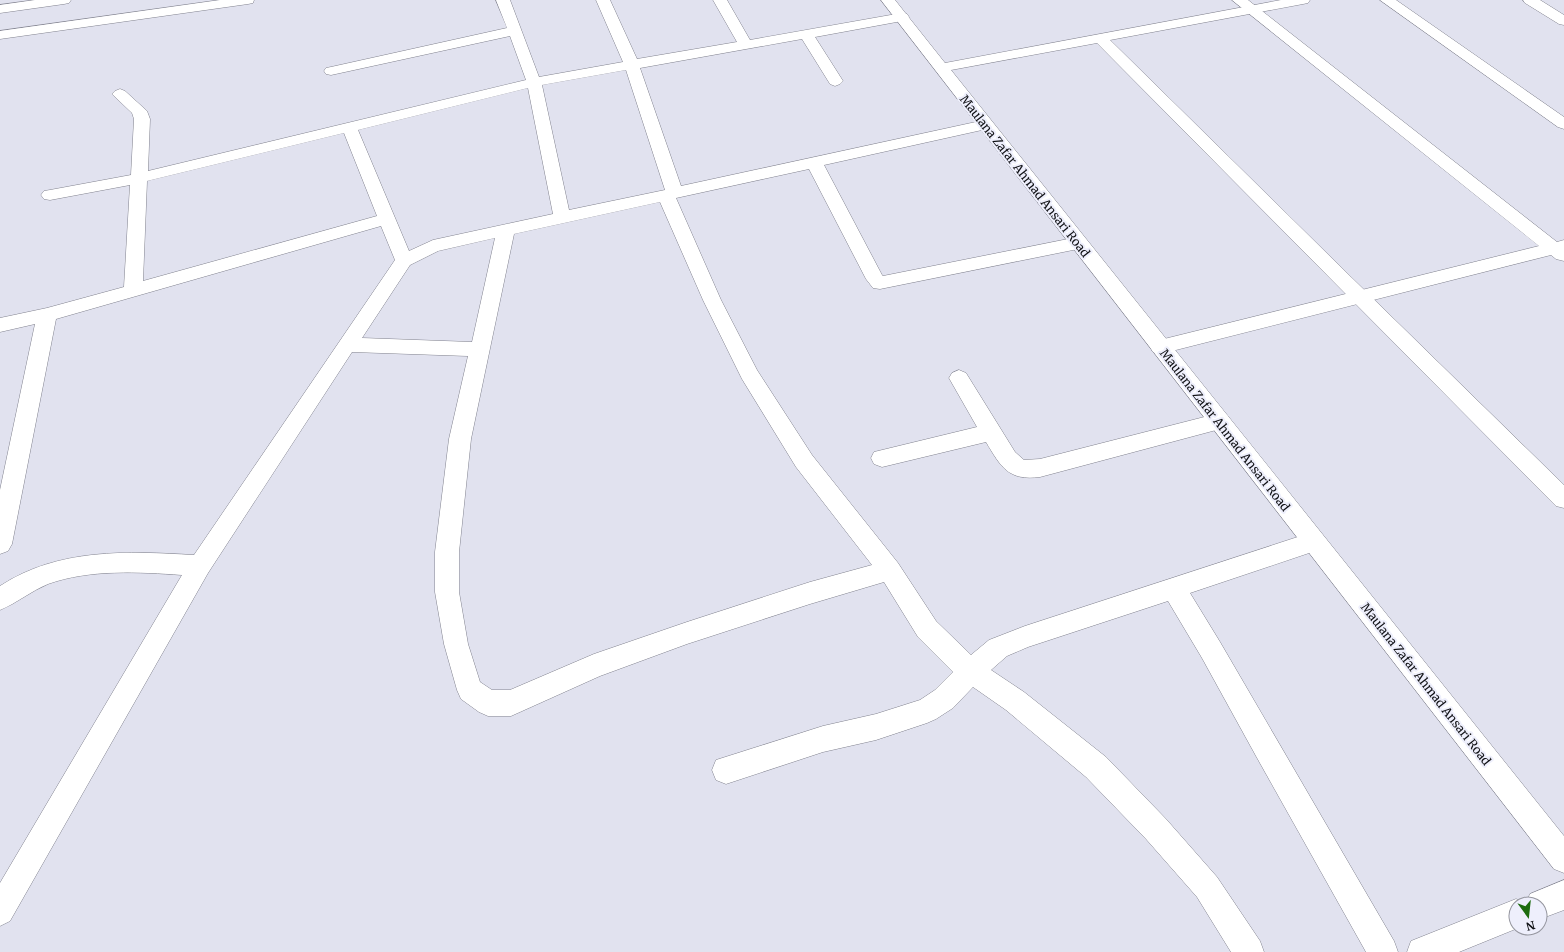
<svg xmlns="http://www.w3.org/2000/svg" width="1564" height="952" font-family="Merriweather,serif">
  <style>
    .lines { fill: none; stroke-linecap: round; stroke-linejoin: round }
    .service-casing { stroke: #81828e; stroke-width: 1 }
    .minor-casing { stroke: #81828e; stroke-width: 1 }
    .tertiary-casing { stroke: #81828e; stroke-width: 1 }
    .service { fill: #fff; fill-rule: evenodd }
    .minor { fill: #fff; fill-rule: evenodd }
    .tertiary { fill: #fff; fill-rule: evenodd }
    .labels { text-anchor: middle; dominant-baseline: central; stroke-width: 4; stroke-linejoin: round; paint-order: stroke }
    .street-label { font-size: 12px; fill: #0f1014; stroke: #eeeffc }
  </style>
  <rect width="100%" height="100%" fill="#e1e2ef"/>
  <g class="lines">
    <defs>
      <path id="service" d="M220 0H254L253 3 248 4 0 39V31Z"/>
      <path id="minor" d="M496 0H510L539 77 623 62 596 0H610L637 59 737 42 713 0H727L750 40 902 13 907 14 909 17 907 20 902 21 815 37 843 81 840 84 835 86 830 84 802 39 640 68 681 186 985 120 991 122 993 125 991 128 824 165 882 275 883 276 1078 237 1084 239 1087 243 1084 247 1078 249 880 289 873 288 866 279 809 169 676 198 721 300 757 370 812 455 898 563 936 621 971 655 989 640 1025 626 1313 532 1321 535 1325 542 1321 549 1190 593 1220 642 1394 941 1398 952H1366L1256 756 1202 658 1168 601 1028 647 1007 656 991 670 1024 692 1106 757 1166 819 1217 877 1260 941 1264 952H1231L1197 897 1146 839 1086 777 1006 710 973 687 953 708 936 719 927 723 876 740 823 752 726 784 716 780 712 770 716 760 823 726 876 714 920 700 935 690 953 672 918 637 884 582 810 604 687 644 600 676 511 716H488L479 712 461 699 457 690 444 644 435 592V552L449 439 468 356 352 352 208 573 10 921 0 926V883L182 575C139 572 90 569 48 584 31 591 17 603 0 610V586C58 548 128 551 194 555L395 260 381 226 56 319 12 544 8 551 0 554V490L35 324 0 332V318L47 308 124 287 130 185 50 200 44 199 41 195 44 191 50 190 131 175 134 119 132 113 112 94 115 91 120 89 125 91 147 111 150 119 148 171 526 80 510 36 331 75 326 74 324 71 326 68 331 67 507 28ZM626 70 665 190 569 210 542 85ZM528 88 553 214 433 240 409 251 358 130ZM344 133 377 216 143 281 147 181ZM660 202 703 300 742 379 796 467 872 565 810 582 687 622 594 654 510 690H492L480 682 468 644 459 592V552L471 439 514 234ZM495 238 472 342 362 338 410 265 438 251Z
        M1232 0H1248L1557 242 1564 240V261L1556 259 1551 255 1160 354 1153 352 1150 347 1153 342 1160 340 1539 246Z
        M1380 0H1396L1564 117V129L1558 127Z
        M1523 0H1540L1564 15V25L1559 24 1525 3Z
        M959 370 966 373 1015 452 1024 460 1040 459 1220 413 1227 415 1231 421 1227 427 1220 429 1040 477C1008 481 1001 467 986 442L882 467 874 464 871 458 874 452 977 427 949 378 952 373Z
        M1564 880V910L1540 919V904H1516V928H1518L1459 952H1407L1411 941 1516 899 1526 903 1530 894Z"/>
      <path id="tertiary" d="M35 0H71L69 3 64 4 0 13V5Z
        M881 0H895L945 63 1281 0H1310L1308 3 1303 4 1110 40 1351 277 1564 485V508L1556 506 1097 43 951 70 1564 836V873L1554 869Z"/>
    </defs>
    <!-- service casing -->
    <use href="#service" class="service-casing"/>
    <!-- minor casing -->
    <use href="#minor" class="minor-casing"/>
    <!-- tertiary casing -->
    <use href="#tertiary" class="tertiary-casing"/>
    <!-- service -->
    <use href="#service" class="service"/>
    <!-- minor -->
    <use href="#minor" class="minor"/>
    <!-- tertiary -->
    <use href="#tertiary" class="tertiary"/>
  </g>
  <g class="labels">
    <!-- street labels -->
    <g class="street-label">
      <text transform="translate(1025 176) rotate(52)">Maulana Zafar Ahmad Ansari Road</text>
      <text transform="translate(1225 430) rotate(52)">Maulana Zafar Ahmad Ansari Road</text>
      <text transform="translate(1426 684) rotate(52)">Maulana Zafar Ahmad Ansari Road</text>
    </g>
  </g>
  <!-- north arrow -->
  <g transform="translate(1528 916) rotate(165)"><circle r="19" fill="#eeeffc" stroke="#95969f"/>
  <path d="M0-3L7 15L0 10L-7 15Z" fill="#1d6c0f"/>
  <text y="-6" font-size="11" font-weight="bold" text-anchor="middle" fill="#0f1014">N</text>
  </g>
</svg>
